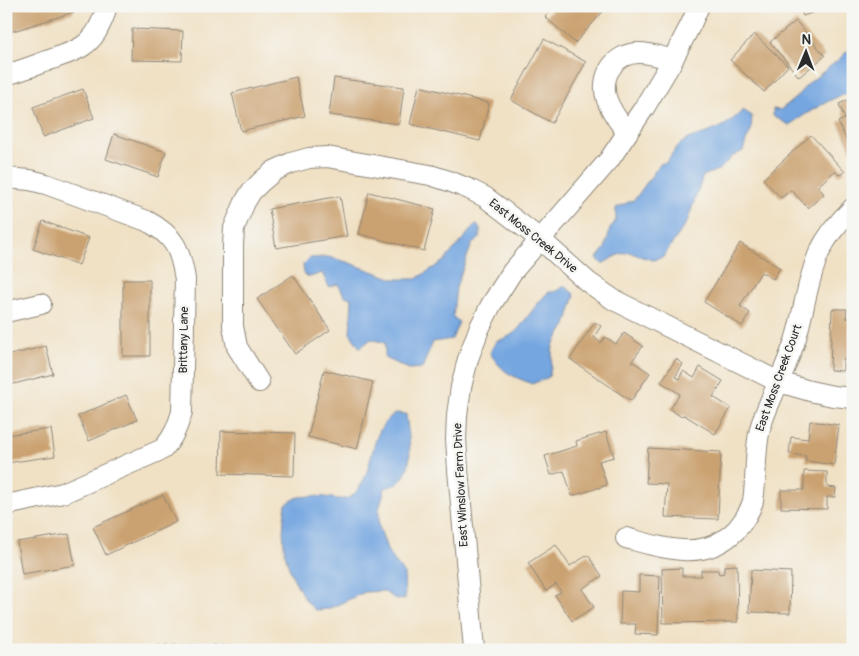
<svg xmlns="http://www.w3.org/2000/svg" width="859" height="656" font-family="Pangolin,sans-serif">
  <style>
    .water { fill: #74a6e0; stroke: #506886 }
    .building { fill: #caa16f }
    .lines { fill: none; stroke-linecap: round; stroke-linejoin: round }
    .minor-casing { stroke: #8e8678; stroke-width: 22 }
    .path { stroke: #8e8678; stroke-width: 3; stroke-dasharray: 4 4; stroke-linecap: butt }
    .minor { stroke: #fff; stroke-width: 20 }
    .labels { text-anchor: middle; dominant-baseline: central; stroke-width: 5; stroke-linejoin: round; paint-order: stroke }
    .street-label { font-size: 12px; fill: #2b2b2b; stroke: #f6f6f2 }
  </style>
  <rect width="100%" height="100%" fill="#f6f6f2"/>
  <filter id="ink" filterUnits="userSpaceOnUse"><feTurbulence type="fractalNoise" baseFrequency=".02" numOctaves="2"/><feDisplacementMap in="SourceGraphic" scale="10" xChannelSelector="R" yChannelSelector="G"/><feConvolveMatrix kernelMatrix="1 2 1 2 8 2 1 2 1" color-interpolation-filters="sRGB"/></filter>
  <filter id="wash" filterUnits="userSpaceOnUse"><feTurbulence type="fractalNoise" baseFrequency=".0096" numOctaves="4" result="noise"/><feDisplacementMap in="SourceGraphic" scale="20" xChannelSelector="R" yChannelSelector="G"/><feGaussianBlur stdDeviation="1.12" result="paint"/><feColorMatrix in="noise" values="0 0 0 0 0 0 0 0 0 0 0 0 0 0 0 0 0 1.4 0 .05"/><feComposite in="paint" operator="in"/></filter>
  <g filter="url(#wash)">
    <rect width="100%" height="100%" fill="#f0e1c5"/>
    <!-- water -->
    <path class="water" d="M851 27H853V91C830 98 809 112 789 125L773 116V109L780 110 793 100 809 83 837 61 853 46Z
      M743 110 752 116 751 131 746 141 743 151 733 156 720 169 703 176 687 222 663 257 653 260 642 257 629 252 618 255 602 264 597 258 605 248 610 229 616 220V208L635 199 660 164 667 162C683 132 695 140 721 127 729 123 736 117 743 110Z
      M476 224 480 229V238L472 244 456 287 453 317 459 322 452 339 433 342 422 368 409 369 385 358V343L371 339 360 348 350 333 352 299 344 295 338 284 329 287 322 273 310 277 304 275 303 265 310 258 328 257 347 262 394 279H416L444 261Z
      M565 286 575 295 566 325 553 345 551 367 549 377 532 384C510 375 503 373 490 353L496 341C517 336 520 326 532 311 537 304 543 298 548 292H554Z
      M396 413 406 414C408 434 416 466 400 481 397 485 390 486 385 488L379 509V526L388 552 404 574 405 599 397 600 383 591 365 592 328 609 315 610C305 601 303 596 297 585 282 557 281 535 286 504 290 502 295 498 299 497 307 496 318 496 326 497 335 498 344 502 352 496 377 475 366 430 396 413Z"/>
    <g id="blocks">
      <!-- building -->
      <path class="building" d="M6 6H72L74 12 7 33 6 29Z
        M555 6H608L575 43 545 17Z
        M800 6H829V7L803 16Z
        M796 21 825 56 799 77 770 42Z
        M132 29 183 31 182 61 131 60Z
        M754 34 788 66 764 92 730 60Z
        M544 39 586 62 552 123 511 100Z
        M296 77 305 116 241 131 232 93Z
        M334 78 404 87 399 124 329 115Z
        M419 86 489 103 480 141 410 124Z
        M83 89 94 118 43 137 33 107Z
        M848 100 853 109V154L838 122 845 119 839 104Z
        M114 134 166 152 158 177 106 159Z
        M811 135 845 172 839 175 835 171 818 186 824 194 808 208 791 190 781 198 763 179Z
        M369 192 435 209 424 251 359 234Z
        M340 196 347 236 276 248 269 209Z
        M43 221 89 238 79 265 33 249Z
        M740 243 780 268 773 279 761 272 740 306 750 313 742 326 704 302Z
        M293 275 330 330 295 354 257 299Z
        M123 280H150V356H123Z
        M832 309H847L846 318H853V369H847L848 360 843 359V371L830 370Z
        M595 322 601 326 594 337 601 343 605 337 616 344 624 333 643 346 632 361 650 373 631 401 570 359Z
        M46 346 53 374 6 386V356Z
        M676 359 683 364 675 377 679 379 683 371 694 378 700 367 723 381 713 397 731 408 715 434 684 415 680 416 670 409 680 394 661 382Z
        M324 370 373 382 357 449 308 437Z
        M126 395 137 420 89 441 78 416Z
        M810 421 839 425 834 465 805 461 806 456 789 454 791 437 808 439Z
        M51 429 55 456 6 463V435Z
        M221 431 295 433 294 476 220 474Z
        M606 432 614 457 599 461 607 485 572 496 564 471 551 475 545 456 577 446 576 441Z
        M648 448 721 452 718 519 665 517 667 484 646 483Z
        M804 471 827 472V487L836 488 835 497H827V509L781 508V490H804Z
        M163 495 176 522 106 555 93 527Z
        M69 534 75 565 22 574 17 542Z
        M556 545 570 566 588 555 602 576 582 589 594 607 572 621 555 595 561 592 556 584 546 591 528 563Z
        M737 565 738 622 663 623 662 569 682 568V576H701V570H718L719 574 724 573V566Z
        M751 570 791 572 790 613 749 612Z
        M639 575 660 576 658 635 635 634 636 624H620L621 591 639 592Z"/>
    </g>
  </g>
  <g filter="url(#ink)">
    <use href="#blocks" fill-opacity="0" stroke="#8e8678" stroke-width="1"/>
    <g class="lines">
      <defs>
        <path id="minor" d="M6 75C20 71 33 66 47 61 70 52 89 50 100 25 103 19 106 13 106 6
          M627 133C620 123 611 112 607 100 599 77 614 53 639 53 650 53 662 57 673 60
          M6 178 30 180 46 184 147 221C175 236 180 249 185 279L182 412C177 428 174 436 163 449L63 493 6 505
          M6 312 41 304
          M259 382 237 347 233 326V245L234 228 245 202 251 192 262 181 274 171 291 163 309 158 327 157 430 175 449 181 469 189 485 197 497 206 541 240 588 282 614 300 779 382 810 391 833 396 853 398
          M626 538C664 548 704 563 736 530 743 522 750 511 753 501 757 477 754 453 760 429 764 413 772 398 778 383 784 370 790 355 795 341 804 312 807 281 819 253 827 236 839 221 853 208
          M474 650 458 470 456 439 457 415 461 387 468 359 479 329 491 305 512 272 609 160 644 108 671 63 691 24 699 6"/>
      </defs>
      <!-- minor casing -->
      <use href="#minor" class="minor-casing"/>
      <!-- path -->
      <path class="path" d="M493 649 527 650
        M133 650 161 645 290 648 454 649"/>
      <!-- minor -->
      <use href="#minor" class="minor"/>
    </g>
  </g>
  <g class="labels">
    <!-- street labels -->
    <g class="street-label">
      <text transform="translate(533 236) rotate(39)">East Moss Creek Drive</text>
      <text transform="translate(184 340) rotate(-89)">Brittany Lane</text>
      <text transform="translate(779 378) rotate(-70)">East Moss Creek Court</text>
      <text transform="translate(461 485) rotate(-93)">East Winslow Farm Drive</text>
    </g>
  </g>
  <!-- margin -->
  <rect width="859" height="656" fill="none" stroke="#f6f6f2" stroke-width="25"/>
  <!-- north arrow -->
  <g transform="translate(806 52) rotate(1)" stroke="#f6f6f2" stroke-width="4" paint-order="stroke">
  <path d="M0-4L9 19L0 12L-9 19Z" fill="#2b2b2b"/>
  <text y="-8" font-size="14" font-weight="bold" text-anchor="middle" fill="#2b2b2b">N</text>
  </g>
</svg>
